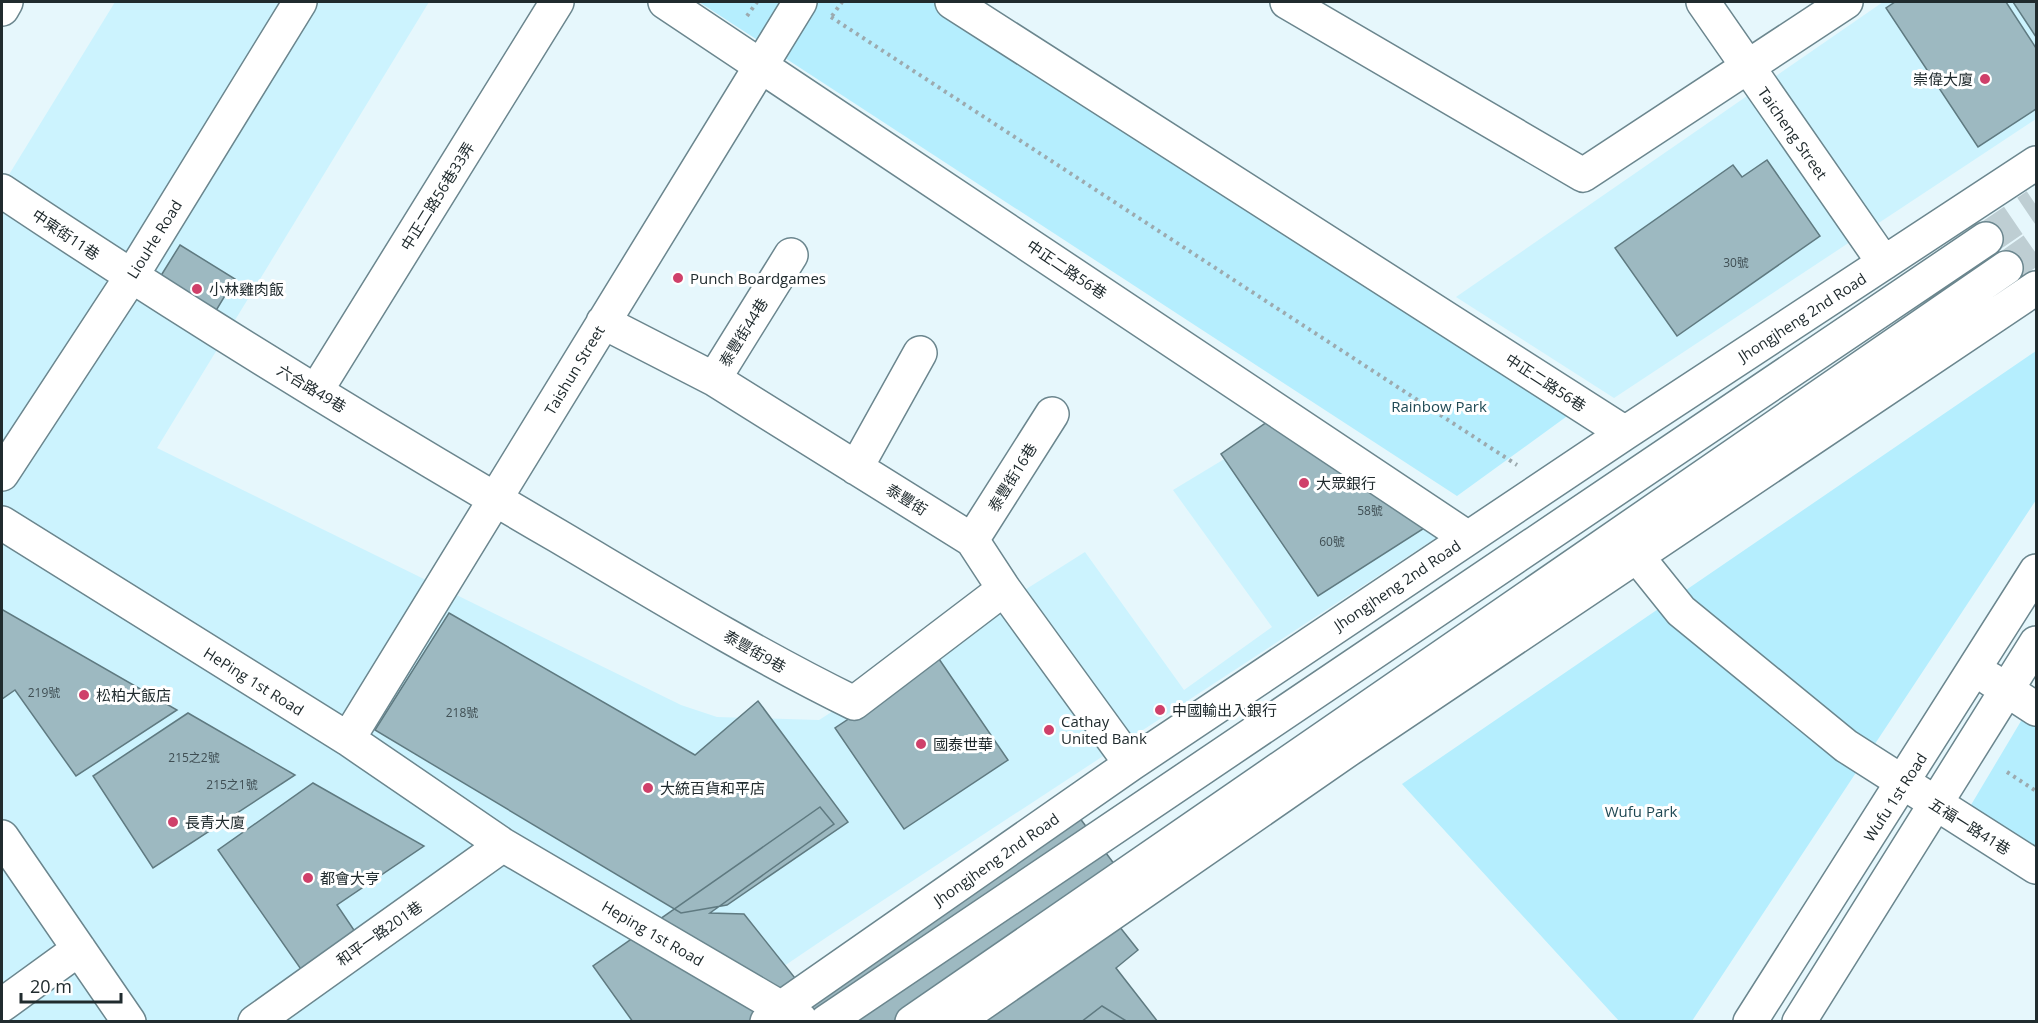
<svg xmlns="http://www.w3.org/2000/svg" width="2038" height="1023" font-family="'Open Sans','Noto Sans TC',sans-serif">
  <style>
    .built { fill: #ccf3fe }
    .green { fill: #b5eefe }
    .building { fill: #9db9c1; stroke: #5f7a81; stroke-width: 1.5 }
    .lines { fill: none; stroke-linecap: round; stroke-linejoin: round }
    .minor-tunnel { stroke: #beced3; stroke-width: 33; stroke-dasharray: 33 16; stroke-linecap: butt }
    .minor-casing { stroke: #6b868e; stroke-width: 36 }
    .path { stroke: #9caaaf; stroke-width: 4; stroke-dasharray: 3 4.5; stroke-linecap: butt }
    .minor { stroke: #fff; stroke-width: 33 }
    .poi-dot { fill: #cf406a; stroke: #fff; stroke-width: 2 }
    .labels { text-anchor: middle; dominant-baseline: central; stroke-width: 6; stroke-linejoin: round; paint-order: stroke }
    .number-label { font-size: 12px; fill: #3f4e53 }
    .poi-label { font-size: 15px; fill: #202b2e; stroke: #fff; text-anchor: start }
    .street-label { font-size: 15px; fill: #202b2e; stroke: #fff }
    .park-label { font-size: 15px; fill: #1e4853; stroke: #fff }
  </style>
  <rect width="100%" height="100%" fill="#e6f7fc"/>
  <!-- built -->
  <path class="built" d="M115 2H429L157 448 681 705 717 717 819 720 1085 552 1184 690 1272 627 1173 490 1279 426 1442 534 827 937 703 1021H2V186Z
    M1883 2H2036V119L1614 398 1456 297Z"/>
  <!-- green -->
  <path class="green" d="M699 2H933L1570 414 1457 496Z
    M2036 351V500L1692 1021H1619L1402 784Z
    M2024 716 2036 724V854L1968 810Z"/>
  <!-- building -->
  <path class="building" d="M1895 2H2006L2036 48V109L1978 147 1886 8Z
    M2013 2H2036V37Z
    M1767 160 1820 236 1677 336 1615 248 1733 165 1742 177Z
    M180 245 235 279 208 324 168 300 162 274Z
    M1270 420 1426 527 1318 596 1221 454Z
    M2 610H3L177 710 76 776 15 690 2 699Z
    M449 613 695 755 758 701 848 822 727 905 681 913 375 730Z
    M939 659 1008 760 904 829 835 728Z
    M188 713 295 775 153 868 93 776Z
    M313 783 424 846 337 905 360 939 305 975 218 850Z
    M1067 801 1142 901 1115 921 1138 950 1116 968 1158 1022H633L593 966 820 807 834 824 710 913 744 914 810 997Z
    M1102 1006 1128 1022H1081Z"/>
  <g class="lines">
    <!-- minor-tunnel -->
    <path class="minor-tunnel" d="M1986 239 2036 205
      M2006 268 2036 247"/>
    <defs>
      <path id="minor" d="M665 2 1468 538
        M952 2 1625 433
        M1287 2 1583 175 1846 2
        M1703 2 1884 263
        M2 9 6 2
        M2 191C183 312 369 426 558 536 656 594 752 653 854 703L1004 589
        M603 322 714 379 972 540 1004 589 1131 764
        M714 379 791 255
        M316 391 557 2
        M856 468 920 353
        M2 474 131 277 300 2
        M2 523 348 739 503 845 800 1019
        M972 540 1052 414
        M1636 555 1681 611 1846 746 2036 867
        M1990 679 2036 709
        M348 739 800 2
        M2 837 129 1022
        M2 1005 79 949
        M255 1022 503 845
        M767 1022 781 1008 1131 764 1625 433 2036 163
        M826 1022 1986 239
        M912 1022 2006 268
        M955 1022 1348 750 2036 288
        M1750 1022 2036 571
        M1799 1022 2036 643"/>
    </defs>
    <!-- minor casing -->
    <use href="#minor" class="minor-casing"/>
    <!-- path -->
    <path class="path" d="M747 16 757 2
      M832 16 842 2
      M831 17 1517 465
      M2007 772 2036 791"/>
    <!-- minor -->
    <use href="#minor" class="minor"/>
  </g>
  <!-- markers -->
  <g class="poi-dot">
    <circle cx="1985" cy="79" r="6"/>
    <circle cx="678" cy="278" r="6"/>
    <circle cx="197" cy="289" r="6"/>
    <circle cx="1304" cy="483" r="6"/>
    <circle cx="84" cy="695" r="6"/>
    <circle cx="1160" cy="710" r="6"/>
    <circle cx="1049" cy="730" r="6"/>
    <circle cx="921" cy="744" r="6"/>
    <circle cx="648" cy="788" r="6"/>
    <circle cx="173" cy="822" r="6"/>
    <circle cx="308" cy="878" r="6"/>
  </g>
  <g class="labels">
    <!-- number labels -->
    <g class="number-label">
      <text x="1736" y="262">30號</text>
      <text x="1370" y="510">58號</text>
      <text x="1332" y="541">60號</text>
      <text x="44" y="692">219號</text>
      <text x="462" y="712">218號</text>
      <text x="194" y="757">215之2號</text>
      <text x="232" y="784">215之1號</text>
    </g>
    <!-- poi labels -->
    <g class="poi-label">
      <text x="1973" y="79" text-anchor="end">崇偉大廈</text>
      <text x="690" y="278">Punch Boardgames</text>
      <text x="209" y="289">小林雞肉飯</text>
      <text x="1316" y="483">大眾銀行</text>
      <text x="96" y="695">松柏大飯店</text>
      <text x="1172" y="710">中國輸出入銀行</text>
      <text x="1061" y="721">Cathay<tspan x="1061" dy="17">United Bank</tspan></text>
      <text x="933" y="744">國泰世華</text>
      <text x="660" y="788">大統百貨和平店</text>
      <text x="185" y="822">長青大廈</text>
      <text x="320" y="878">都會大亨</text>
    </g>
    <!-- street labels -->
    <g class="street-label">
      <text transform="translate(1793 133) rotate(55)">Taicheng Street</text>
      <text transform="translate(437 196) rotate(-58)">中正二路56巷33弄</text>
      <text transform="translate(66 234) rotate(34)">中東街11巷</text>
      <text transform="translate(154 239) rotate(-58)">LiouHe Road</text>
      <text transform="translate(1067 269) rotate(34)">中正二路56巷</text>
      <text transform="translate(1802 317) rotate(-33)">Jhongjheng 2nd Road</text>
      <text transform="translate(743 332) rotate(-58)">泰豐街44巷</text>
      <text transform="translate(574 370) rotate(-59)">Taishun Street</text>
      <text transform="translate(1546 382) rotate(33)">中正二路56巷</text>
      <text transform="translate(312 388) rotate(31)">六合路49巷</text>
      <text transform="translate(1012 477) rotate(-58)">泰豐街16巷</text>
      <text transform="translate(907 499) rotate(32)">泰豐街</text>
      <text transform="translate(1397 585) rotate(-34)">Jhongjheng 2nd Road</text>
      <text transform="translate(755 651) rotate(30)">泰豐街9巷</text>
      <text transform="translate(254 681) rotate(32)">HePing 1st Road</text>
      <text transform="translate(1895 797) rotate(-57)">Wufu 1st Road</text>
      <text transform="translate(1970 826) rotate(32)">五福一路41巷</text>
      <text transform="translate(996 859) rotate(-35)">Jhongjheng 2nd Road</text>
      <text transform="translate(379 933) rotate(-35)">和平一路201巷</text>
      <text transform="translate(653 933) rotate(30)">Heping 1st Road</text>
    </g>
    <!-- park labels -->
    <g class="park-label">
      <text x="1439" y="406">Rainbow Park</text>
      <text x="1641" y="811">Wufu Park</text>
    </g>
  </g>
  <!-- border -->
  <rect width="2038" height="1023" fill="none" stroke="#202b2e" stroke-width="6"/>
  <!-- scale -->
  <path d="M21 993v9h100v-9" fill="none" stroke="#202b2e" stroke-width="3"/>
  <text x="30" y="993" font-size="18" fill="#202b2e" stroke="#ffffff" stroke-width="4.5" paint-order="stroke">20 m</text>
</svg>
